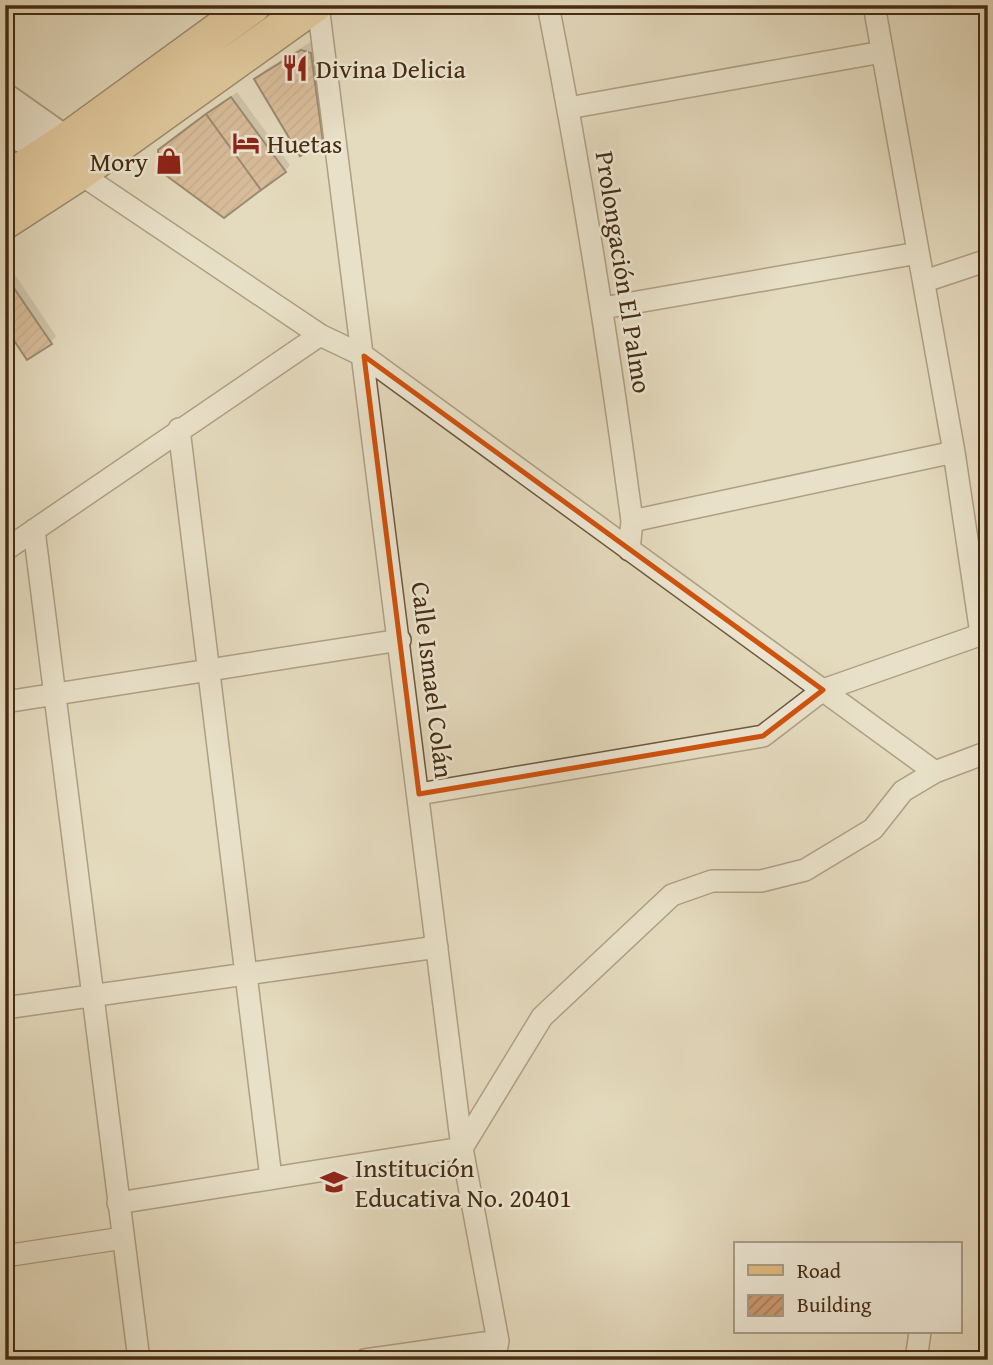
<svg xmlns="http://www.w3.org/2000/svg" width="993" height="1365" font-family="'Gentium Book Plus',serif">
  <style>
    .shadow { fill: #0003 }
    .building { fill: url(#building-hatch); stroke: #462c11; stroke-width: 2 }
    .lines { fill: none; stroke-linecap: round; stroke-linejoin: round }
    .minor-casing { stroke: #6e583c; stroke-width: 24 }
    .tertiary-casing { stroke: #6e583c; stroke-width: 32 }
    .primary-casing { stroke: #462c11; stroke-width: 38 }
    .minor { stroke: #ede7d4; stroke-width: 21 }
    .tertiary { stroke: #ede7d4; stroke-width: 28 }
    .primary { stroke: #e2bd7e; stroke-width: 35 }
    .marked { fill: none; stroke: #d0520d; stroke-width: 5; stroke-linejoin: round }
    .labels { text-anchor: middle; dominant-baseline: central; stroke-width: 5; stroke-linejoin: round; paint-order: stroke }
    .poi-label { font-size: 26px; fill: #462c11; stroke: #ede7d4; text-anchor: start }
    .street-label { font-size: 26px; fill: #462c11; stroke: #ede7d4 }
  </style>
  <defs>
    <pattern id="building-hatch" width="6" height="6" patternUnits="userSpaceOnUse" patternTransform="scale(1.75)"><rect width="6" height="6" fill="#cc9a72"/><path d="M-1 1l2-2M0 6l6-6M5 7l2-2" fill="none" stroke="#a77e5c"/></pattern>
  </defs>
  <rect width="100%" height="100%" fill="#e4dabd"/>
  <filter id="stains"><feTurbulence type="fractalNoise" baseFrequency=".00286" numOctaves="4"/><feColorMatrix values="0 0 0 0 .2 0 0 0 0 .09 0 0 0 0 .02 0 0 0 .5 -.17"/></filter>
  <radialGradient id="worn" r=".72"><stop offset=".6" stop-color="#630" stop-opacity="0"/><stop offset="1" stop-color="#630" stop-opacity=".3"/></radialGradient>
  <!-- shadow -->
  <path class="shadow" d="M312 41 319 44 332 131 322 140 256 79 265 70Z
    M237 92 290 165 285 171 160 151Z
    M5 260 56 336 51 342 5 324Z"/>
  <!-- building -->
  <path class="building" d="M301 50 311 53 323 142 300 156 254 79Z
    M231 97 286 172 261 190 206 114Z
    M206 114 261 190 224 218 160 171 158 150Z
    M5 275 52 344 27 360 5 327Z"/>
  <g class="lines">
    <defs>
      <path id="minor" d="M318 5 462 1148 498 1341 494 1360
        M548 5C582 176 609 348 632 521L629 550
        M874 5 954 452 981 634
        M568 108 882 52
        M79 173 320 335 364 356 935 772
        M925 281 988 260
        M603 308 918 253
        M179 429 271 1178
        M632 521 954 452
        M34 530 139 1360
        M5 550 320 335
        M5 702 400 640
        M419 794 763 736 823 690 988 632
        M5 1008 437 947
        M118 1203 462 1148 542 1017 672 895 712 881H761L805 870 873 829 903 791 935 772 988 752
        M5 1256 123 1238
        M365 1360 498 1341
        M916 1360 920 1332"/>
      <path id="tertiary" d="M5 98 66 141 73 158
        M5 127 62 163"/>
      <path id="primary" d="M5 181 66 141 253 5
        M5 221 79 173 314 5"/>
    </defs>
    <!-- minor casing -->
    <use href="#minor" class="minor-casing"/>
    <!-- tertiary casing -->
    <use href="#tertiary" class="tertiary-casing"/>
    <!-- primary casing -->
    <use href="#primary" class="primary-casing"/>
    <!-- minor -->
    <use href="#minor" class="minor"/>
    <!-- tertiary -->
    <use href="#tertiary" class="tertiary"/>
    <!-- primary -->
    <use href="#primary" class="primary"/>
  </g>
  <!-- marked area -->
  <path d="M0 0H993V1365H0ZM364 356 823 690 763 736 419 794Z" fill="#e4dabd" fill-opacity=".55" fill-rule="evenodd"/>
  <path class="marked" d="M364 356 823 690 763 736 419 794Z"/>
  <!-- icons -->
  <defs>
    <symbol id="restaurant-bare" viewBox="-9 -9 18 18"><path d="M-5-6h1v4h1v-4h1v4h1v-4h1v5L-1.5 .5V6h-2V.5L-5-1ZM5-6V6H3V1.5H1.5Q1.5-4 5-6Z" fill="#8f2418" stroke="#ede7d4" stroke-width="2.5" paint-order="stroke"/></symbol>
    <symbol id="hotel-bare" viewBox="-9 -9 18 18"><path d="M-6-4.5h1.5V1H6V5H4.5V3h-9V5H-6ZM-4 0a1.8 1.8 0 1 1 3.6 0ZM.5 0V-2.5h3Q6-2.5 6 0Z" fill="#8f2418" stroke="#ede7d4" stroke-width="2.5" paint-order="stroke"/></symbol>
    <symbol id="shop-bare" viewBox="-9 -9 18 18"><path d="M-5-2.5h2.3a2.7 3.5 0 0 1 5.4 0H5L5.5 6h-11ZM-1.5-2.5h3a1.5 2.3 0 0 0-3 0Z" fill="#8f2418" stroke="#ede7d4" stroke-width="2.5" paint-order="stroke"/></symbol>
    <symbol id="school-bare" viewBox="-9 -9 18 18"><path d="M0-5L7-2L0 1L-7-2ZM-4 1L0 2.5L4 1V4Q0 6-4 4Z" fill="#8f2418" stroke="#ede7d4" stroke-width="2.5" paint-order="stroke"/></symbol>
  </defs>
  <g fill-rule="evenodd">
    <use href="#restaurant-bare" x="276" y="49" width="38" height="38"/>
    <use href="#hotel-bare" x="227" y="124" width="38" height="38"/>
    <use href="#shop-bare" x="150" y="142" width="38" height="38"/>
    <use href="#school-bare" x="315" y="1163" width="38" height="38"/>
  </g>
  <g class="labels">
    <!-- poi labels -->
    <g class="poi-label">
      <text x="316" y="68">Divina Delicia</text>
      <text x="267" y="143">Huetas</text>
      <text x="148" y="161" text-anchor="end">Mory</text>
      <text x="355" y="1167">Institución<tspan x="355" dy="30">Educativa No. 20401</tspan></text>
    </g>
    <!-- street labels -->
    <g class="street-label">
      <text transform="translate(624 272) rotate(81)">Prolongación El Palmo</text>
      <text transform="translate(433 680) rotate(83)">Calle Ismael Colán</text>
    </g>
  </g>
  <!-- margin -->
  <rect width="993" height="1365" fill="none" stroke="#e4dabd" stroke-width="28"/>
  <rect x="7" y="7" width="979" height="1351" fill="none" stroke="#462c11" stroke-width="3.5"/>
  <rect x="14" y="14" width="965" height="1337" fill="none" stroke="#462c11" stroke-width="2"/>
  <!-- legend -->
  <rect x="734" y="1242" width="228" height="91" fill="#ede7d4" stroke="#aa9c86" stroke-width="2"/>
  <rect x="748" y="1265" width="35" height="10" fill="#e2bd7e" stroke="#aa9c86" stroke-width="2"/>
  <text x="797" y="1278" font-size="21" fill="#462c11">Road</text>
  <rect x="748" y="1295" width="35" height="21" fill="url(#building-hatch)" stroke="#aa9c86" stroke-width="2"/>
  <text x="797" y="1312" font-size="21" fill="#462c11">Building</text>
  <rect width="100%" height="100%" filter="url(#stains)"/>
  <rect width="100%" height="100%" fill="url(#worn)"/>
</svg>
